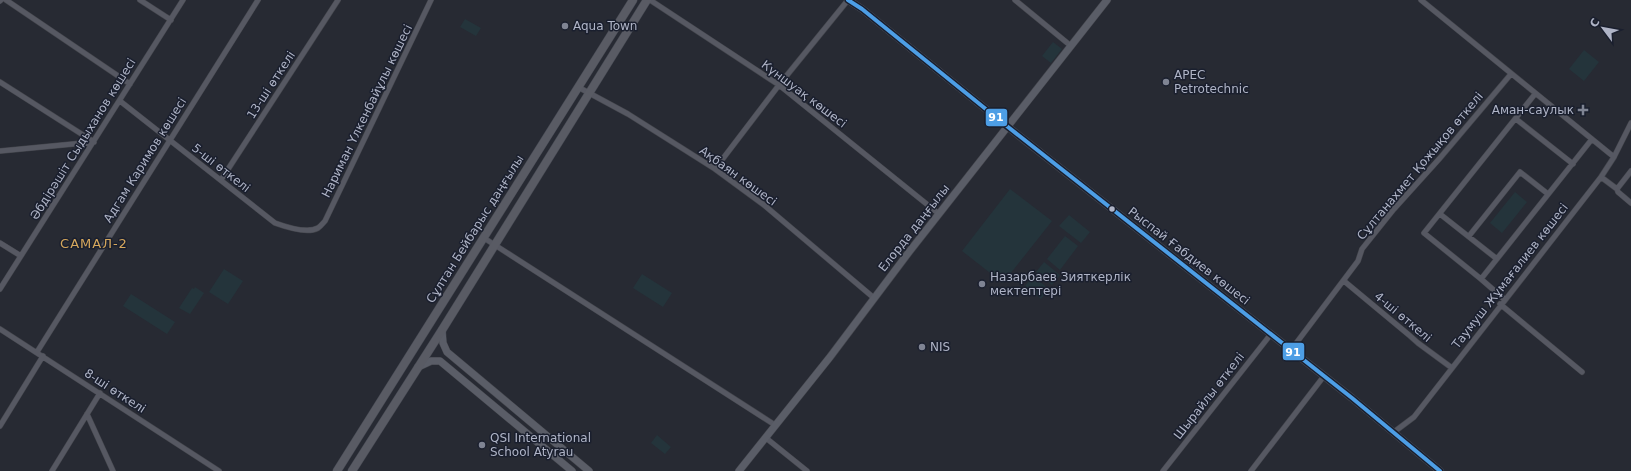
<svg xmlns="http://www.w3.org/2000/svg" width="1631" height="471" font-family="'DejaVu Sans',sans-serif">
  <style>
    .green { fill: #24343b }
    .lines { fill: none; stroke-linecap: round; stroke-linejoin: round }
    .street-casing { stroke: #43454c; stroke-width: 6 }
    .secondary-casing { stroke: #43454c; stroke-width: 8 }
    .primary-casing { stroke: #444750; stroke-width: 9 }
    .street { stroke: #565862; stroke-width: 5 }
    .secondary { stroke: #5a5d67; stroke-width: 7 }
    .primary { stroke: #595b64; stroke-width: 8 }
    .bus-1-casing { stroke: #1a1f2e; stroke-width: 7 }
    .bus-1 { stroke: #4d9ee5; stroke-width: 4 }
    .poi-dot { fill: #7f8493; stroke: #1a1f2e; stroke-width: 1.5 }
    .bus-dot { fill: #afb4c6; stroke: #1a1f2e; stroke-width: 1.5 }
    .labels { text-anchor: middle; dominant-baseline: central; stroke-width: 3; stroke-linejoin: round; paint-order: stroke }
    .poi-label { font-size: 12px; fill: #afb4c6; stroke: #1a1f2e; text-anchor: start }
    .street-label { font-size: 12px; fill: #afb4c6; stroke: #1a1f2e }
    .neighbourhood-label { font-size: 13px; letter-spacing: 1px; fill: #d5a75c; stroke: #1a1f2e }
    .line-badge { stroke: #1a1f2e; stroke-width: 1.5 }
    .badge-label { font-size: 11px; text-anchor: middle; font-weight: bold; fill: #fff }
  </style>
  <rect width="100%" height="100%" fill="#272a33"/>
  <!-- green -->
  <path class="green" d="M465 19 481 28 476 36 460 27Z
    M1053 42 1062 49 1051 63 1042 56Z
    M1584 50 1599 62 1584 81 1569 69Z
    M1010 189 1052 221 1003 283 962 251Z
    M1515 192 1527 202 1502 233 1490 223Z
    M1069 215 1090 232 1081 243 1059 226Z
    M1065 236 1078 246 1060 270 1047 259Z
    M1044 262 1060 275 1052 285 1036 272Z
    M224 269 243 281 228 304 209 292Z
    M642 274 672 293 663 307 633 288Z
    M1033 276 1049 289 1041 299 1025 286Z
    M195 287 204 293 190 314 179 308 192 288 194 289Z
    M131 294 175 322 167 334 123 306Z
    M657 435 671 447 665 454 651 443Z"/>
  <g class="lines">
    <defs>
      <path id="street" d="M6 0 130 84
        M140 0 171 20
        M650 0 779 85 939 214
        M1015 0 1071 46
        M1421 0 1614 157
        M0 1 1 0
        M0 82 94 142
        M578 87 628 114 715 169 764 205 874 298
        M1535 94 1424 233 1481 279 1592 139
        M120 101 275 223C286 227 307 234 318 228 321 226 323 223 325 221L431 0
        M1516 119 1573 164
        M0 151 94 142
        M715 169 779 85 848 0
        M1631 171 1617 189 1618 192 1631 203
        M1601 177 1617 189
        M221 180 338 0
        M1440 214 1497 259
        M1469 236 1520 172 1548 194
        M484 238 775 425
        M0 243 21 256
        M1481 279 1504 299
        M1344 281 1409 335 1418 343 1452 368
        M0 289 183 0
        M1500 304 1582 372
        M0 329 219 471
        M1291 350 1358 261 1362 249 1394 209 1440 158 1511 74
        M37 352 258 0
        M87 414 113 471
        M0 426 43 356
        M1394 432 1414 417 1601 177 1614 157 1631 123
        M766 438 807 471
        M52 471 100 393
        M1163 471 1271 334
        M1251 471 1324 376"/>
      <path id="secondary" d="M848 0 862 9 1008 127 1352 398 1440 471
        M442 330 443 343 447 352 589 471
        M418 367 431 361H440L572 471
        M739 471 830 357 909 252 1107 0"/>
      <path id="primary" d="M337 471 633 0
        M352 471 442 330 647 0"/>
    </defs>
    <!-- street casing -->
    <use href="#street" class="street-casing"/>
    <!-- secondary casing -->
    <use href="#secondary" class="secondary-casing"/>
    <!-- primary casing -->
    <use href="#primary" class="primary-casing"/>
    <!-- street -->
    <use href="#street" class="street"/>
    <!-- secondary -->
    <use href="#secondary" class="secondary"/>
    <!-- primary -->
    <use href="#primary" class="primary"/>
    <defs>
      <path id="bus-1" d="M848 0 862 9 1008 127 1352 398 1440 471"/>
    </defs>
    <!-- bus-1 casing -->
    <use href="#bus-1" class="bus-1-casing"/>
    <!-- bus-1 -->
    <use href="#bus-1" class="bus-1"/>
  </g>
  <!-- markers -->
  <g class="poi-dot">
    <circle cx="565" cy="26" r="4"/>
    <circle cx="1166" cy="82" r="4"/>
    <path d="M1581 104h4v4h4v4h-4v4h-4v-4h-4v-4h4z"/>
    <circle cx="982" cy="284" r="4"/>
    <circle cx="922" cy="347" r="4"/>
    <circle cx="482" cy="445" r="4"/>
  </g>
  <circle class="bus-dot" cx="1112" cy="209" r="3.5"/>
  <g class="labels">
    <!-- poi labels -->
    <g class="poi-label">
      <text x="573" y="26">Aqua Town</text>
      <text x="1174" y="75">APEC<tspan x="1174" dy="14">Petrotechnic</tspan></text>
      <text x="1574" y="110" text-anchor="end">Аман-саулык</text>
      <text x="990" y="277">Назарбаев Зияткерлік<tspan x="990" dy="14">мектептері</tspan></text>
      <text x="930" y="347">NIS</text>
      <text x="490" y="438">QSI International<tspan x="490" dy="14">School Atyrau</tspan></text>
    </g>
    <!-- street labels -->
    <g class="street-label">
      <text transform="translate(271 85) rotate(-57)">13-ші өткелі</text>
      <text transform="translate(804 94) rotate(37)">Күншуақ көшесі</text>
      <text transform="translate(367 111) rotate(-64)">Нариман Үлкенбайұлы көшесі</text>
      <text transform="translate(83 139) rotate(-58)">Әбдірәшіт Сыдыханов көшесі</text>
      <text transform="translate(145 160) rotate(-58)">Адгам Каримов көшесі</text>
      <text transform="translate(1420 166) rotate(-50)">Сұлтанахмет Қожықов өткелі</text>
      <text transform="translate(221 168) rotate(38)">5-ші өткелі</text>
      <text transform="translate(738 176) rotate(36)">Ақбаян көшесі</text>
      <text transform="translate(914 228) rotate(-52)">Елорда даңғылы</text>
      <text transform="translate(475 229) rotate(-58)">Сұлтан Бейбарыс даңғылы</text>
      <text transform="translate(1189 256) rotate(38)">Рыспай Ғабдиев көшесі</text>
      <text transform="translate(1510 276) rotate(-52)">Таумуш Жұмағалиев көшесі</text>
      <text transform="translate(1403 317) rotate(40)">4-ші өткелі</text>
      <text transform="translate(115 391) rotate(33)">8-ші өткелі</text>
      <text transform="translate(1209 396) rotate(-52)">Шырайлы өткелі</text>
    </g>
    <!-- neighbourhood labels -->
    <g class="neighbourhood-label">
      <text x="94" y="243">САМАЛ-2</text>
    </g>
  </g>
  <g class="line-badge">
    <rect x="985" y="108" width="23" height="19" rx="4" fill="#4d9ee5"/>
    <rect x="1282" y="342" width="23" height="19" rx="4" fill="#4d9ee5"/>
  </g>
  <g class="badge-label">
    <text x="996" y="121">91</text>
    <text x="1293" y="356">91</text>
  </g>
  <!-- north arrow -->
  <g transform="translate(1603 28) rotate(302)" stroke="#1a1f2e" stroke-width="3" paint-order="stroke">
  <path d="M0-3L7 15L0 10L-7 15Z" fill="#afb4c6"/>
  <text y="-6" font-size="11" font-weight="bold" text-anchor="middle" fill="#afb4c6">С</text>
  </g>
</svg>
